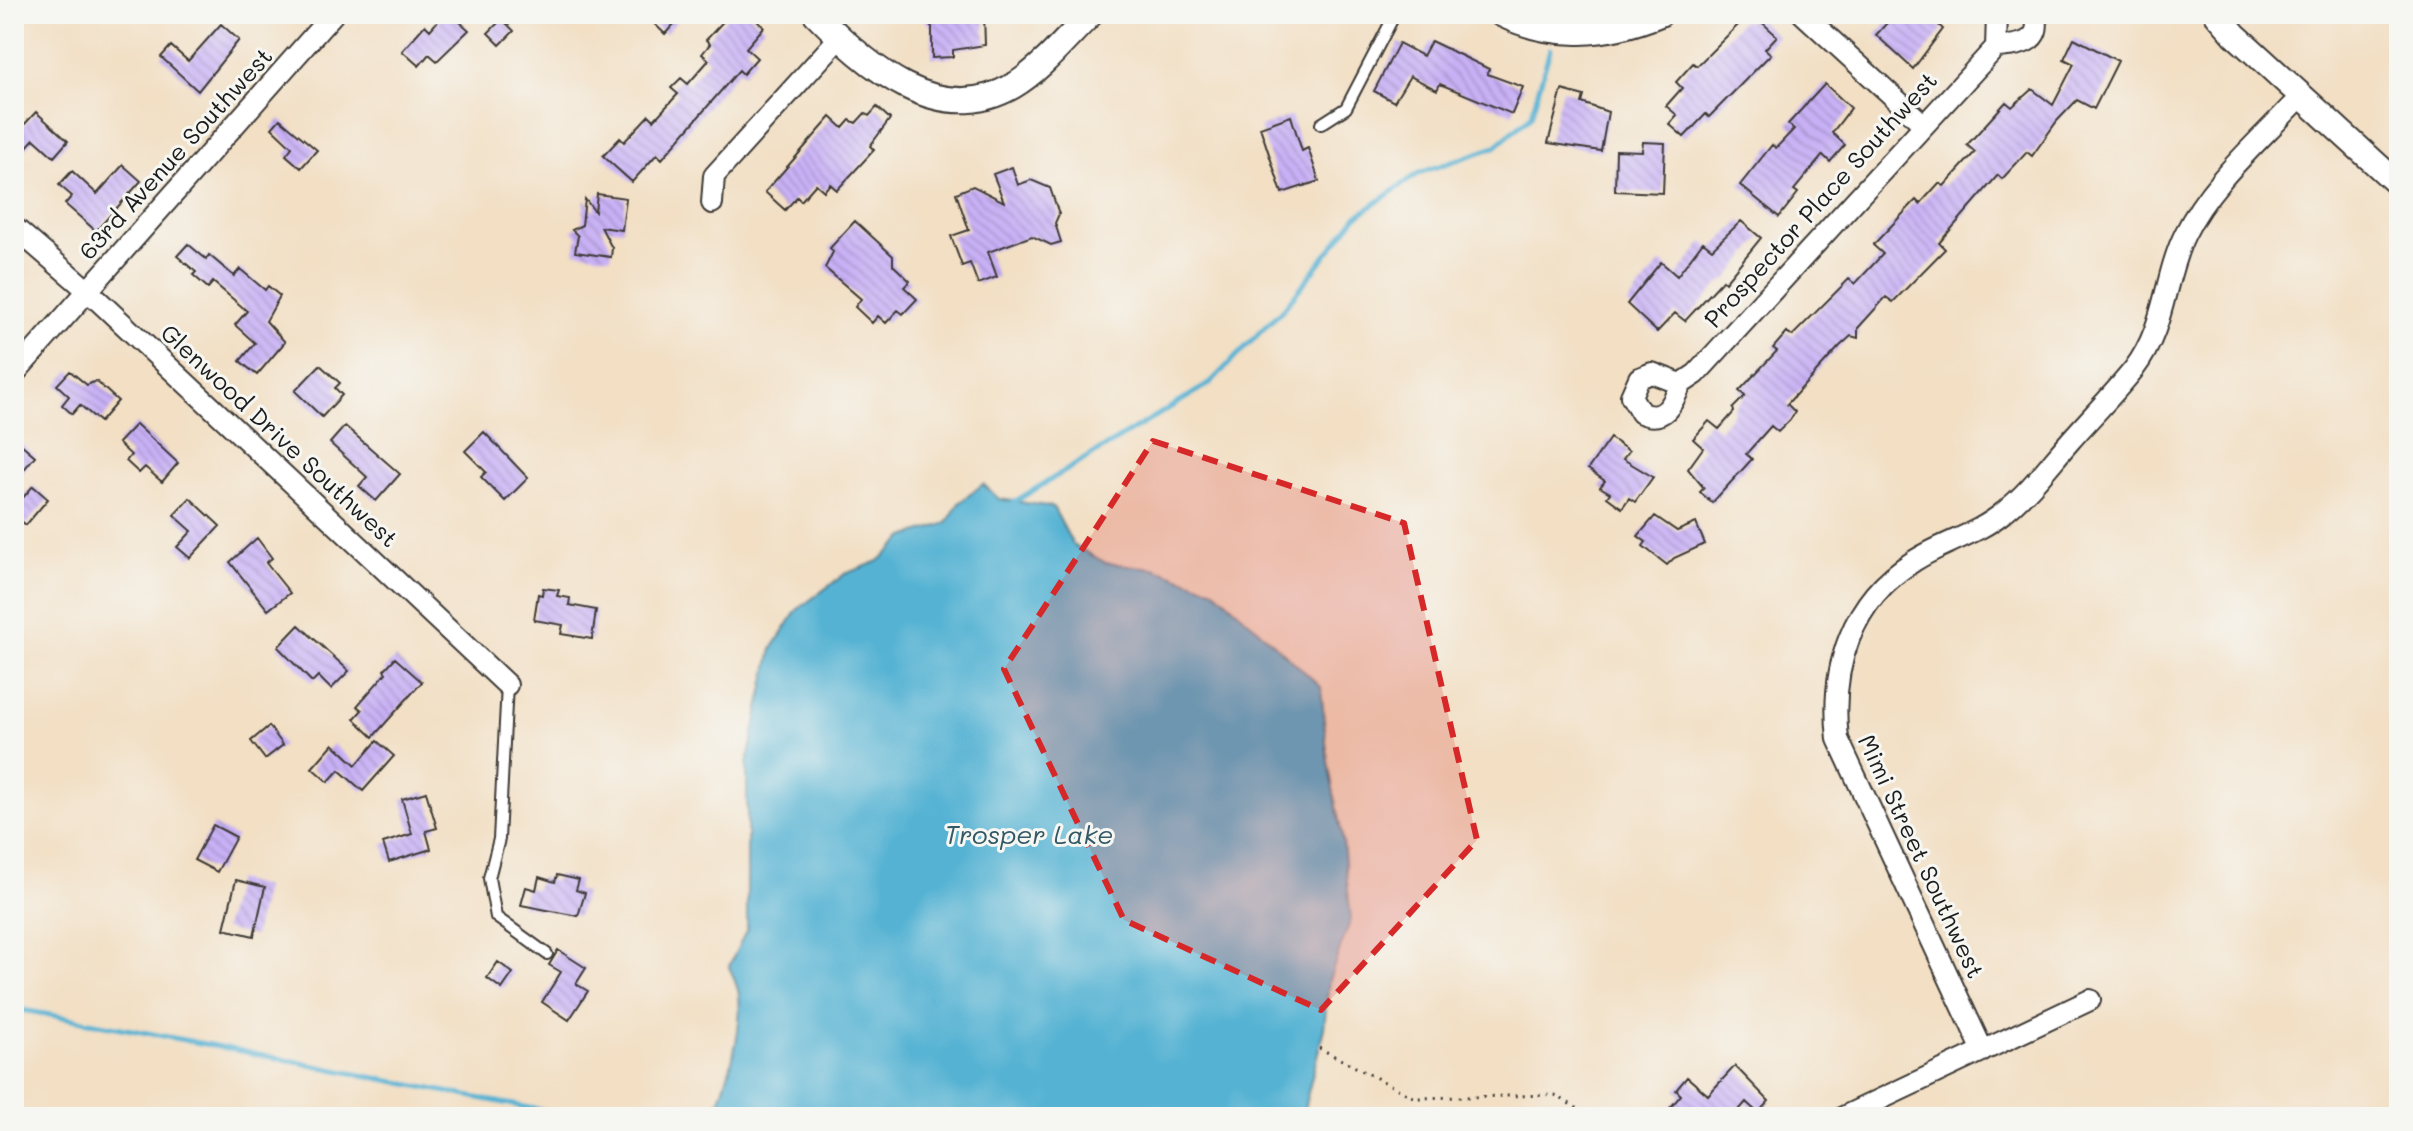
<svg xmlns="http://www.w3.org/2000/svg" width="2413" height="1131" font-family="Mali,sans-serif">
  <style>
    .water { fill: #55b2d3; stroke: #386778; stroke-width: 2 }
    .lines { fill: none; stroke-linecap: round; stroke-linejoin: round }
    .stream { stroke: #55b2d3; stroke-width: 5 }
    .building { fill: url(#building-back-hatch) }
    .service-casing { stroke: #3c3935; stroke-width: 14 }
    .minor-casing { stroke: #3c3935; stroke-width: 24 }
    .tertiary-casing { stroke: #3c3935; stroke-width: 28 }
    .path { stroke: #3c3935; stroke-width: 3; stroke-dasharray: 2 6; stroke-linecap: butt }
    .service { stroke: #fff; stroke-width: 10 }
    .minor { stroke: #fff; stroke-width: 20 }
    .tertiary { stroke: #fff; stroke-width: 24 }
    .marked { fill: #d62828; fill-opacity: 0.2; stroke: #d62828; stroke-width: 6; stroke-dasharray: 16 10; stroke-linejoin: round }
    .labels { text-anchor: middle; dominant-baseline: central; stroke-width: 6; stroke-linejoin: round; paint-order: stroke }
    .street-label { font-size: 24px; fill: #1c1c1c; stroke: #f6f6f2 }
    .water-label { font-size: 26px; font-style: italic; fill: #335865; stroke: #f6f6f2 }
  </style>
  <defs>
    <pattern id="building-back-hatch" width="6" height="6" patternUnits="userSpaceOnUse" patternTransform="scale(2)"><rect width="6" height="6" fill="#c8b0f5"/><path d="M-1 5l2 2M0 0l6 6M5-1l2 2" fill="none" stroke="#ab97d1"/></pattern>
  </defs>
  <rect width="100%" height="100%" fill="#f6f6f2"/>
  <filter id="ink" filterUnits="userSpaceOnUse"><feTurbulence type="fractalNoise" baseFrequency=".0125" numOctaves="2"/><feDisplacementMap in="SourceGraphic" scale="16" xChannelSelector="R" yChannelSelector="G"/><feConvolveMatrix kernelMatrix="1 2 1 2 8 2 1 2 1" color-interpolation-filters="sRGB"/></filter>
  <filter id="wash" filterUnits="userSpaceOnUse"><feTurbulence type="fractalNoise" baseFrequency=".006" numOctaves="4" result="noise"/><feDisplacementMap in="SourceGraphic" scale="32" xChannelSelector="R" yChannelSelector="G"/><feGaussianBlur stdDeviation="1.8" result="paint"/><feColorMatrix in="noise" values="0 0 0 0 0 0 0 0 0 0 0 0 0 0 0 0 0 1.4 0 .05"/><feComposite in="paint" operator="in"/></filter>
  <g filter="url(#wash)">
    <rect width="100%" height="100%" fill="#f2dfc4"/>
    <!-- water -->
    <path class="water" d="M983 484 999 499 1053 507 1073 545 1106 563 1154 568 1215 590 1321 687 1328 762 1343 842 1351 919 1329 980 1324 1028 1302 1117H714C727 1080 743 1035 739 995 738 986 732 975 729 966L747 929V764L772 649 797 610 845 574 879 561 905 537 947 523 959 503Z"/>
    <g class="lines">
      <!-- stream -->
      <path class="stream" d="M1557 15V14
        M1014 508V502L1209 384 1286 306 1356 217 1419 173 1495 147 1531 116 1550 49
        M22 1010C208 1042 392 1083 578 1117"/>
    </g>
    <g id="blocks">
      <!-- building -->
      <path class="building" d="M444 14H451L469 30 437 61 429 54 419 66 402 51 425 25 430 30Z
        M644 14H683L665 34Z
        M730 14H749L764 27 746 48 757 58 743 74 739 70 662 159 657 154 632 182 603 156 620 138 624 142 649 115 654 120 678 94 671 88 681 78 688 84 709 60 702 54 710 44 706 40Z
        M917 14H984L985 45 953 50V57L932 58V27Z
        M1895 14H1927L1943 29 1913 69 1876 35Z
        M1754 15 1777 36 1765 49 1771 54 1709 117 1706 114 1684 137 1669 124 1677 115 1666 106 1682 88 1676 82 1693 63 1697 66 1744 19 1747 22Z
        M502 19 514 31 500 45 488 33Z
        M221 24 239 40 198 91 161 57 171 46 188 61Z
        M2074 38 2118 61 2094 109 2077 100 2057 121 2032 156 2027 152 2002 179 1998 175 1939 243 1945 249 1893 302 1886 297 1858 328V338L1851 336 1840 346 1787 404 1795 412 1790 420 1778 432 1771 426 1746 454 1752 459 1712 503 1700 492 1704 488 1688 469 1703 448 1693 439 1709 421 1719 429 1734 412 1733 408 1745 396 1739 391 1777 351 1773 348 1787 332 1792 336 1849 279 1855 284 1883 254 1873 245 1916 200 1920 204 1939 183 1944 186 1975 152 1967 145 2006 102 2012 107 2032 89 2053 105 2074 64 2064 59Z
        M1431 41 1489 69 1487 74 1523 87 1512 114 1440 84 1437 90 1410 76 1394 102 1374 91 1399 43 1423 56Z
        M1825 84 1851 108 1832 133 1845 145 1830 162 1823 155 1794 190 1798 193 1779 217 1740 185 1772 145 1776 148 1794 129 1788 124Z
        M1562 90 1584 96 1582 103 1608 112 1601 151 1548 143Z
        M877 107 890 119 870 146 874 150 837 190 830 184 824 191 816 184 801 201 797 197 785 210 765 192 831 117 843 128 850 120 856 123 865 113 869 116Z
        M36 112 68 141 54 157 34 139 14 161V119L22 127Z
        M1291 116 1302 151 1308 148 1319 181 1282 193 1260 127Z
        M280 119 317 150 301 168 286 155 292 147 272 128Z
        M1643 142 1665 143 1663 193 1615 191 1616 150 1642 151Z
        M123 165 141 181 96 231 65 204 72 196 59 185 72 171 97 194Z
        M1012 167 1018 185 1031 180 1050 188 1059 214 1055 223 1061 242 1051 245 1032 236 988 252 997 277 978 284 970 263 962 266 951 236 969 230 956 193 973 186 1004 202 993 174Z
        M597 194 626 198 622 230 601 227 612 248 611 257 575 252 578 236 572 230 582 225 585 199 595 212Z
        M855 221 893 256V265L910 281 904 287 917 299 903 314 898 310 886 323 878 316 872 323 855 307 861 299 825 268 833 252 830 248Z
        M1741 221 1761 238 1725 282 1723 280 1685 321 1675 313 1657 332 1627 304 1661 262 1677 276 1703 242 1712 249Z
        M188 244 206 259 209 255 234 276 240 269 265 290 268 286 280 296 266 321 285 342 257 375 240 361 255 343 235 325 247 311 213 282 208 288 193 275 196 272 177 256Z
        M320 365 340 383 335 388 342 395 322 417 295 391Z
        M70 371 87 385 96 381 118 401 100 422 80 405 72 414 62 405 69 396 57 385Z
        M136 424 178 463 162 482 145 467 139 473 126 461 131 455 118 443Z
        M345 426 400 474 376 501 359 486 367 477 330 443Z
        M484 432 528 478 505 501 481 477 486 472 465 451Z
        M14 438 35 456 14 482Z
        M1610 438 1629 451 1623 459 1653 477 1635 502 1629 498 1622 508 1607 497 1610 493 1600 487 1605 481 1588 469Z
        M33 486 48 499 26 525 14 515V508Z
        M190 498 220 526 190 558 177 547 192 531 174 515Z
        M1655 516 1677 531 1696 523 1705 544 1674 558 1667 565 1643 546 1646 542 1638 536Z
        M257 538 272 558 266 563 290 593 268 610 230 562Z
        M543 588 559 590 557 596 570 598 569 605 596 610 592 639 561 634 563 625 534 620 538 594 542 595Z
        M299 625 349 671 331 689 318 676 312 682 278 647Z
        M395 658 422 682 373 737 354 719 362 710 357 706 386 673 384 670Z
        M269 726 283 745 265 759 251 741Z
        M377 741 394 756 363 791 339 770 328 782 312 768 333 744 356 765Z
        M426 792 437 828 426 831 431 849 389 862 383 843 412 834 402 799Z
        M213 825 236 837 217 872 194 860Z
        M557 875 579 880 576 890 585 893 578 916 521 905 526 887 536 890 539 877 555 882Z
        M236 880 265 887 254 936 224 929Z
        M558 950 586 968 576 984 588 991 569 1020 542 1002 561 972 549 965Z
        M498 962 513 973 502 989 487 978Z
        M1735 1066 1769 1101 1758 1113 1746 1102 1733 1117H1681L1670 1108 1681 1095 1676 1090 1687 1077 1708 1095Z"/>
    </g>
  </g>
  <g filter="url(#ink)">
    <use href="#blocks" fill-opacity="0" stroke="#3c3935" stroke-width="2"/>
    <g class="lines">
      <defs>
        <path id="service" d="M1321 124 1346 108 1395 14
          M507 685 499 839 489 878 496 917 547 954"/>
        <path id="minor" d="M1803 14 1923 124
          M1997 14 1996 47C2018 46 2044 43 2035 14
          M712 203 714 176 839 38
          M14 227 87 290 507 685
          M1652 373 1681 384C1673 403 1665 423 1641 413L1631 396 1639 378Z
          M14 374 333 14
          M1681 384 1696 374 1996 47
          M1983 1051 1838 739C1830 668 1851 600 1914 561 1943 542 1977 535 2004 512 2029 492 2049 465 2070 441 2091 417 2114 394 2134 369 2166 327 2163 279 2185 234 2211 181 2262 139 2301 96
          M1843 1117 2090 1000"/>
        <path id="tertiary" d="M816 14C867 66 938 129 1013 86 1042 69 1067 37 1091 14
          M1501 14C1554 40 1606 36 1660 14
          M2217 14 2235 35 2399 185"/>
      </defs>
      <!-- service casing -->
      <use href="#service" class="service-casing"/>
      <!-- minor casing -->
      <use href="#minor" class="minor-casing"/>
      <!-- tertiary casing -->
      <use href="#tertiary" class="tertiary-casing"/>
      <!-- path -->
      <path class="path" d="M1319 1048 1415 1098 1555 1095 1585 1113 1601 1117"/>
      <!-- service -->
      <use href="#service" class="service"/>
      <!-- minor -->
      <use href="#minor" class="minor"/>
      <!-- tertiary -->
      <use href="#tertiary" class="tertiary"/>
    </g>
  </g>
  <!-- marked area -->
  <path class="marked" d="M1153 441 1404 523 1477 840 1321 1010 1124 920 1004 669Z"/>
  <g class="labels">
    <!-- street labels -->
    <g class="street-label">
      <text transform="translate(175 153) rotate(-48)">63rd Avenue Southwest</text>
      <text transform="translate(1820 199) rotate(-48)">Prospector Place Southwest</text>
      <text transform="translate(280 435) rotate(43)">Glenwood Drive Southwest</text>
      <text transform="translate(1922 856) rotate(65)">Mimi Street Southwest</text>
    </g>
    <!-- water labels -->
    <g class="water-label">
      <text x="1029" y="834">Trosper Lake</text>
    </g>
  </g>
  <!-- margin -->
  <rect width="2413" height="1131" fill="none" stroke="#f6f6f2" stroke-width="48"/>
</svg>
